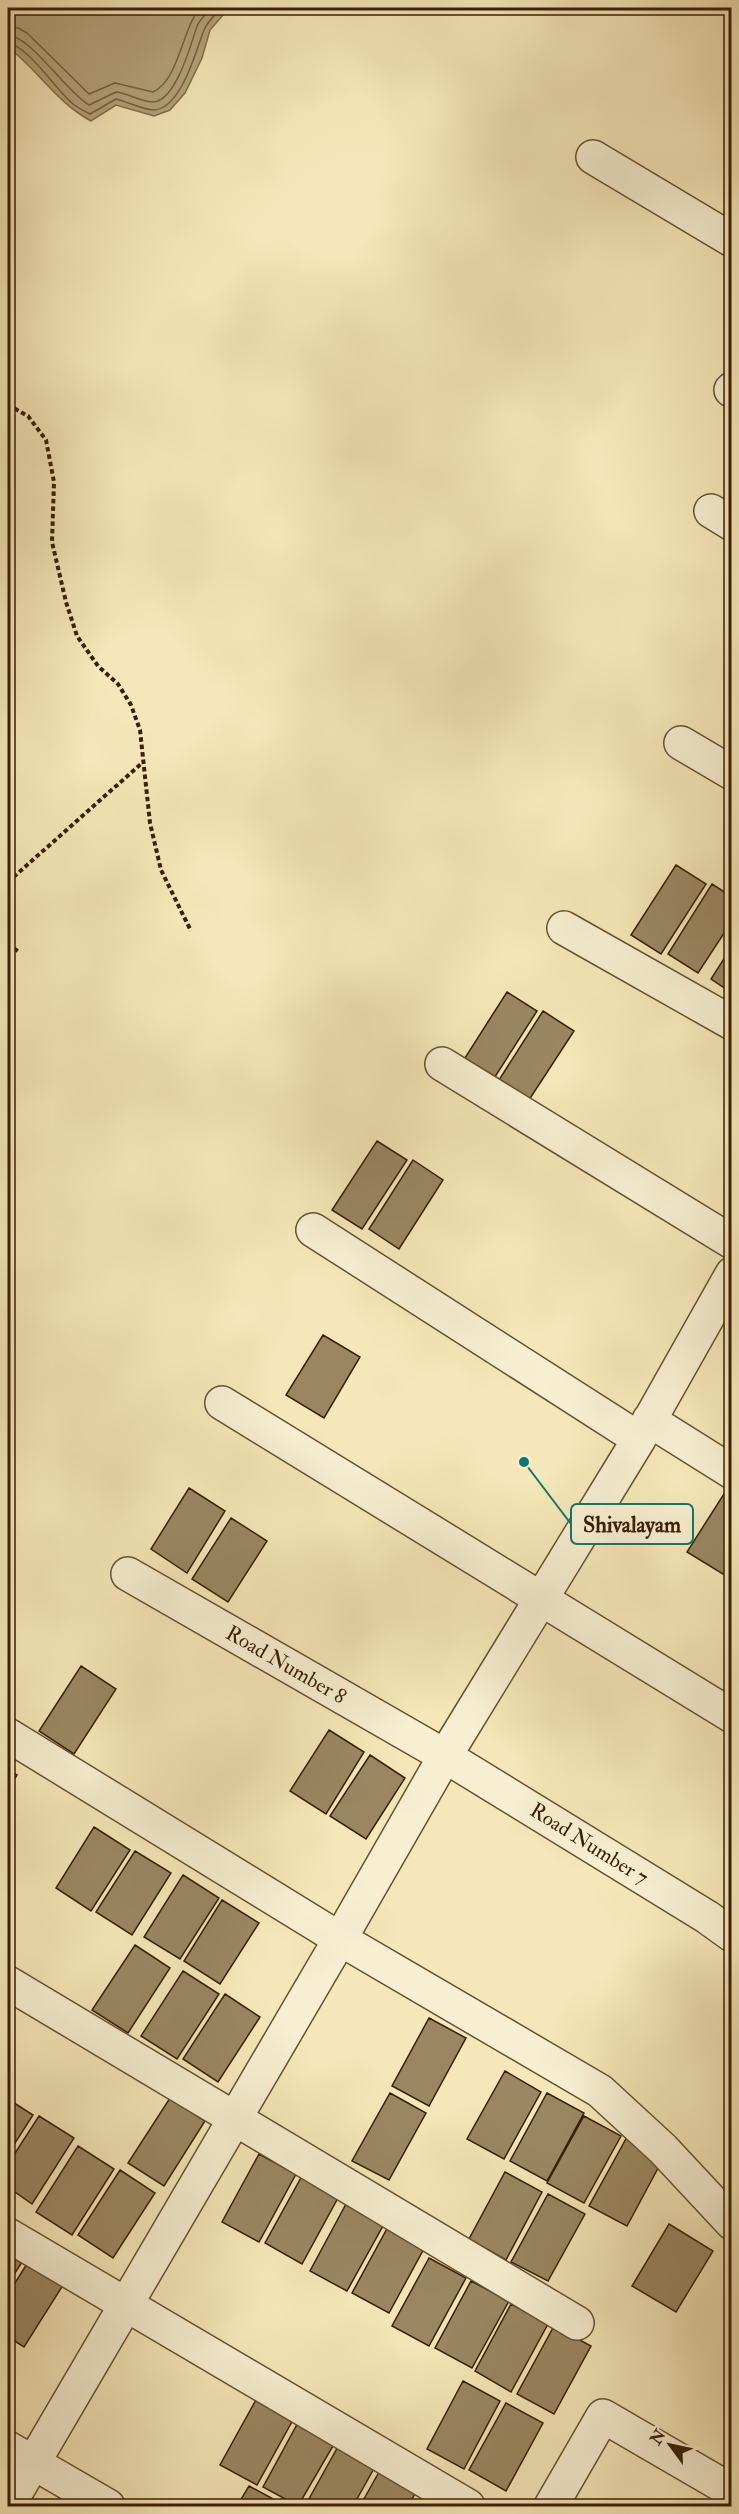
<svg xmlns="http://www.w3.org/2000/svg" width="739" height="2514" font-family="'IM FELL Double Pica',serif">
  <style>
    .water { fill: #b5a37b; stroke: #836e4b; stroke-width: 1.5 }
    .lines { fill: none; stroke-linecap: round; stroke-linejoin: round }
    .shore { stroke: #76613f; stroke-width: 1.5 }
    .building { fill: #9a8762; stroke: #381f03; stroke-width: 1.5 }
    .minor-casing { stroke: #675130; stroke-width: 36 }
    .path { stroke: #381f03; stroke-width: 4; stroke-dasharray: 4.5 3; stroke-linecap: butt }
    .minor { stroke: #f8efd2; stroke-width: 33 }
    .labels { text-anchor: middle; dominant-baseline: central; stroke-width: 5; stroke-linejoin: round; paint-order: stroke }
    .street-label { font-size: 21px; fill: #381f03; stroke: #f8efd2 }
    .leader { fill: none; stroke: #0f766e; stroke-width: 2 }
    .callout-dot { fill: #0f766e; stroke: #f8efd2; stroke-width: 2 }
    .callout { fill: #f8efd2; stroke: #0f766e; stroke-width: 2 }
    .callout-label { font-size: 22px; text-anchor: middle; font-weight: bold; fill: #381f03 }
  </style>
  <rect width="100%" height="100%" fill="#f5e7b9"/>
  <filter id="stains"><feTurbulence type="fractalNoise" baseFrequency=".00333" numOctaves="4"/><feColorMatrix values="0 0 0 0 .2 0 0 0 0 .09 0 0 0 0 .02 0 0 0 .5 -.17"/></filter>
  <radialGradient id="worn" r=".72"><stop offset=".6" stop-color="#630" stop-opacity="0"/><stop offset="1" stop-color="#630" stop-opacity=".3"/></radialGradient>
  <!-- water -->
  <path class="water" d="M8 8H229L210 30 202 58 185 93 170 110 154 116 116 105 91 121C56 102 39 71 8 47Z"/>
  <g class="lines">
    <!-- shore -->
    <path class="shore" d="M8 26 18 28 27 33 89 94 115 83 153 92C179 80 182 29 200 8
      M8 35C32 37 66 92 89 105L116 92C128 93 141 102 153 102 176 101 191 44 197 26 200 19 207 13 212 8
      M8 43C27 45 57 91 73 104 78 108 84 111 90 114L116 99C128 102 141 109 153 110 181 110 196 50 204 30 207 22 216 14 221 8"/>
  </g>
  <!-- building -->
  <path class="building" d="M676 865 706 884 661 954 631 935Z
    M712 884 732 897V921L698 973 668 954Z
    M732 946V993L711 979Z
    M507 992 537 1011 493 1080 463 1061Z
    M543 1011 574 1031 529 1100 499 1080Z
    M377 1141 407 1160 362 1229 332 1210Z
    M413 1160 443 1180 399 1249 369 1229Z
    M323 1335 360 1357 324 1418 286 1395Z
    M729 1486 732 1488 731 1579 687 1552Z
    M189 1488 225 1511 187 1573 151 1549Z
    M231 1518 267 1541 228 1602 192 1579Z
    M81 1666 116 1689 74 1754 39 1731Z
    M329 1730 364 1752 326 1814 290 1791Z
    M370 1755 405 1778 366 1839 330 1816Z
    M8 1769 17 1775 8 1790Z
    M94 1827 130 1850 91 1911 56 1888Z
    M135 1851 171 1873 132 1935 96 1912Z
    M183 1875 219 1898 180 1959 144 1937Z
    M222 1900 259 1923 220 1984 184 1961Z
    M135 1945 170 1968 128 2033 92 2010Z
    M183 1971 219 1994 177 2059 141 2036Z
    M225 1994 260 2017 218 2082 183 2059Z
    M429 2018 466 2038 429 2106 392 2086Z
    M505 2071 541 2092 504 2159 467 2139Z
    M390 2093 426 2113 389 2180 352 2161Z
    M547 2093 584 2113 547 2181 510 2161Z
    M170 2098 205 2121 164 2186 128 2163Z
    M8 2099 33 2115 8 2154Z
    M39 2116 74 2138 32 2204 8 2187V2164Z
    M584 2116 621 2136 584 2203 547 2183Z
    M627 2137 664 2157 627 2226 589 2206Z
    M78 2146 114 2169 72 2235 36 2212Z
    M259 2154 296 2174 259 2242 222 2222Z
    M120 2170 155 2193 113 2258 78 2235Z
    M505 2172 542 2192 506 2260 469 2239Z
    M302 2176 339 2196 302 2264 265 2243Z
    M548 2194 585 2214 548 2281 511 2262Z
    M346 2204 384 2224 347 2291 310 2271Z
    M669 2224 713 2251 676 2312 632 2286Z
    M389 2225 426 2245 389 2313 352 2293Z
    M8 2248 24 2259 8 2284Z
    M429 2258 466 2278 429 2346 392 2326Z
    M30 2259 65 2282 24 2347 8 2337V2294Z
    M471 2281 509 2301 472 2368 435 2348Z
    M511 2304 548 2324 511 2392 475 2371Z
    M554 2326 591 2346 554 2414 517 2394Z
    M463 2381 500 2401 464 2469 427 2449Z
    M257 2398 294 2418 257 2485 220 2465Z
    M506 2403 543 2423 506 2491 469 2470Z
    M300 2419 337 2439 298 2506 263 2487Z
    M340 2443 377 2463 353 2506H305Z
    M383 2465 420 2485 408 2506H360Z
    M249 2486 286 2506H237Z"/>
  <g class="lines">
    <defs>
      <path id="minor" d="M593 157 732 240
        M731 390 732 389
        M711 511 732 524
        M681 743 732 773
        M564 928 732 1023
        M442 1064 732 1242
        M313 1230 639 1439
        M222 1403 732 1716
        M649 1420 732 1472
        M128 1574 445 1756 707 1917 732 1935
        M8 1735 340 1939 600 2091 663 2149 732 2223
        M8 1983 577 2323
        M8 2235 468 2506
        M8 2448 108 2506
        M8 2506 340 1939 445 1756 639 1439 732 1274
        M551 2506 603 2416 732 2491"/>
    </defs>
    <!-- minor casing -->
    <use href="#minor" class="minor-casing"/>
    <!-- path -->
    <path class="path" d="M8 405 28 416 46 440 54 482 52 542 66 602 77 636 98 666 118 684 131 705 140 730 150 823 161 870 191 931
      M8 882 142 763
      M8 944 19 952"/>
    <!-- minor -->
    <use href="#minor" class="minor"/>
  </g>
  <g class="labels">
    <!-- street labels -->
    <g class="street-label">
      <text transform="translate(286 1665) rotate(30)">Road Number 8</text>
      <text transform="translate(589 1844) rotate(32)">Road Number 7</text>
    </g>
  </g>
  <!-- callouts -->
  <path class="leader" d="M524 1462L571 1524"/>
  <circle class="callout-dot" cx="524" cy="1462" r="6"/>
  <rect class="callout" x="571" y="1504" width="122" height="40" rx="6"/>
  <g class="callout-label">
    <text x="632" y="1532">Shivalayam</text>
  </g>
  <!-- margin -->
  <rect width="739" height="2514" fill="none" stroke="#f5e7b9" stroke-width="30"/>
  <rect x="9" y="9" width="721" height="2496" fill="none" stroke="#381f03" stroke-width="3"/>
  <rect x="15" y="15" width="709" height="2484" fill="none" stroke="#381f03" stroke-width="1.5"/>
  <!-- north arrow -->
  <g transform="translate(670 2445) rotate(303)" stroke="#f8efd2" stroke-width="4.5" paint-order="stroke">
  <path d="M0-4.5L10 22L0 15L-10 22Z" fill="#381f03"/>
  <text y="-9" font-size="16" font-weight="bold" text-anchor="middle" fill="#381f03">N</text>
  </g>
  <rect width="100%" height="100%" filter="url(#stains)"/>
  <rect width="100%" height="100%" fill="url(#worn)"/>
</svg>
